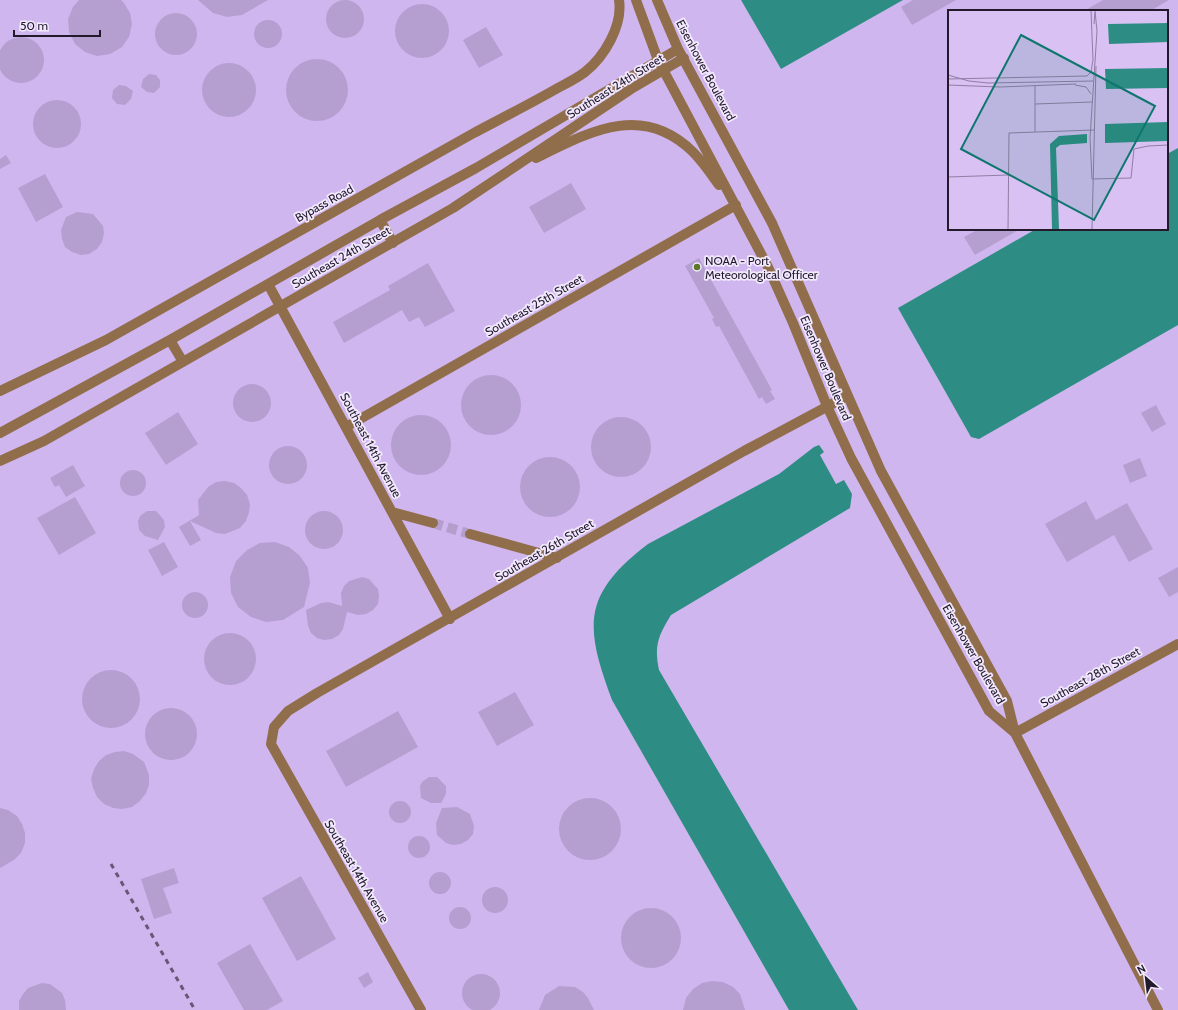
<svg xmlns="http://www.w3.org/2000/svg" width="1178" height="1010" font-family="Cabin,sans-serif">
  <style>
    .built { fill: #d0b6ef }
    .water { fill: #2d8c83 }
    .building { fill: #b59fd0 }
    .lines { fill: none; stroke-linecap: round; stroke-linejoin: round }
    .minor-tunnel { stroke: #b49fcc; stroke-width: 10; stroke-dasharray: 10 5; stroke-linecap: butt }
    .minor { stroke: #916e4b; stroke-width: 10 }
    .rail { stroke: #665776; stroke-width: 3; stroke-dasharray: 5 5; stroke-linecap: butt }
    .poi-dot { fill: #5e772b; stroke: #f2e9fe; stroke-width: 1.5 }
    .labels { text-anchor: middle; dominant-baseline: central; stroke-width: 3.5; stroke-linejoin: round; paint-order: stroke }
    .street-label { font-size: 12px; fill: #22192b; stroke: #f2e9fe }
    .poi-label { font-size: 12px; fill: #22192b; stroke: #f2e9fe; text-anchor: start }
    .inset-road { fill: none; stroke: #907ea4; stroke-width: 1 }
    .view { fill: #0f766e; fill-opacity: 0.15; stroke: #0f766e; stroke-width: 2 }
    .inset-edge { fill: none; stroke: #22192b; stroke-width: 2 }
  </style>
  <rect width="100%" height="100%" fill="#d9c1f4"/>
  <!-- built -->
  <path class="built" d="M0 0H741L781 69 903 0H1178V148L1167 154V11H949V229H1036L898 308 979 439 1178 325V1010H0Z"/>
  <!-- water -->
  <path class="water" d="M741 0H903L781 69Z
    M1178 148V325L979 439 971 437 898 308 1036 229H1167V154Z
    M819 445 824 452 820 455 836 484 844 480 852 494 850 508 671 615C658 636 654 646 659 670L858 1010H789L612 700C585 627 581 595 648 544L779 474 814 447Z"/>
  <!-- building -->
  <path class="building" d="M79 0H121L124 3 130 13 132 24 129 37 122 47 110 54 97 56 85 52 75 44 69 32 68 19 73 7Z
    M198 0H268L242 15 227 17 213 13Z
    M913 0H956L912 25 901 7Z
    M1103 0H1169L1150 11H1084Z
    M326 19a19 19 0 1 1 38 0a19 19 0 1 1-38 0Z
    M395 31a27 27 0 1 1 54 0a27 27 0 1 1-54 0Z
    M155 34a21 21 0 1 1 42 0a21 21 0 1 1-42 0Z
    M254 34a14 14 0 1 1 28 0a14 14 0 1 1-28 0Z
    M486 27 503 55 479 68 463 40Z
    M-2 60a23 23 0 1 1 46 0a23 23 0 1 1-46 0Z
    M286 90a31 31 0 1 1 62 0a31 31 0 1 1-62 0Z
    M202 90a27 27 0 1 1 54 0a27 27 0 1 1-54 0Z
    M149 74 156 75 160 80V87L154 93 147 92 141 87 143 79Z
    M119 85 126 86 133 91 131 99 125 105 117 104 112 98 113 90Z
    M33 124a24 24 0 1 1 48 0a24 24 0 1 1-48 0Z
    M6 155 11 163 0 169V159Z
    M45 174 63 207 36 222 18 188Z
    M571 183 586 209 544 233 529 207Z
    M77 212 93 214 103 226 104 233 102 242 97 249 89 254 81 255 72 252 65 247 62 239 61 230 66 217Z
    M979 229H1020L975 255 964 237Z
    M699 258 772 390 770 391 775 399 766 404 762 397 759 399 719 326 716 327 712 319 714 318 685 266Z
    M428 263 455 311 425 327 419 317 409 322 402 310 344 343 333 322 390 290 388 286Z
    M461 405a30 30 0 1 1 60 0a30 30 0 1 1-60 0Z
    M233 403a19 19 0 1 1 38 0a19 19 0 1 1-38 0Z
    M1156 405 1166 424 1152 432 1141 413Z
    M178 412 198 444 166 465 145 433Z
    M391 445a30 30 0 1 1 60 0a30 30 0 1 1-60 0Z
    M591 447a30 30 0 1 1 60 0a30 30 0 1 1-60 0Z
    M269 465a19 19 0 1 1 38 0a19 19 0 1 1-38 0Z
    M520 487a30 30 0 1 1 60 0a30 30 0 1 1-60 0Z
    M1140 458 1147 476 1130 483 1123 465Z
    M73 465 85 486 66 497 59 485 55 487 50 478Z
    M120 483a13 13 0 1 1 26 0a13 13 0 1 1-26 0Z
    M225 481 234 483 241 488 247 495 250 504 249 512 246 521 240 528 225 534 216 533 190 521 201 540 190 546 179 527 199 515 198 500 208 487 216 482Z
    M75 497 96 533 59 555 37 518Z
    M1086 501 1096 520 1127 503 1153 549 1129 562 1114 535 1067 562 1045 524Z
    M147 511H156L164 520 165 527 158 540 145 536 139 530 138 521 140 516Z
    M305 530a19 19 0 1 1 38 0a19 19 0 1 1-38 0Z
    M164 542 178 567 162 576 148 550Z
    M275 542 289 547 300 556 308 568 310 583 304 607 283 620 266 622 251 617 238 607 231 593 230 577 236 561 247 550 260 543Z
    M1178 567V592L1169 597 1158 578Z
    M362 577 369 579 378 589 379 596 378 604 373 610 366 614 358 615 347 612 343 629 339 635 332 639 324 640 317 638 311 633 308 626 306 610 321 603 328 602 342 606 341 593 344 586 349 581Z
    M182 605a13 13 0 1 1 26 0a13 13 0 1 1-26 0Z
    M204 659a26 26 0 1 1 52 0a26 26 0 1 1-52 0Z
    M82 699a29 29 0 1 1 58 0a29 29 0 1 1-58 0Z
    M515 692 534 725 497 746 478 712Z
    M145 734a26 26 0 1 1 52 0a26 26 0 1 1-52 0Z
    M398 711 418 747 346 787 326 751Z
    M124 751 133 754 144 762 149 775V785L146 793 140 801 132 807 122 809 113 808 104 804 97 797 93 788 91 779 94 769 99 761 106 755 115 752Z
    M429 777H437L446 786V794L441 803H431L421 798 420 786 422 782Z
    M559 829a31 31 0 1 1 62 0a31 31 0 1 1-62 0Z
    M389 812a11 11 0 1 1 22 0a11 11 0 1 1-22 0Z
    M457 807 470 814 474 826 473 834 468 840 461 844 453 845 446 843 437 835 436 823 442 808Z
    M0 808 8 810 17 816 22 824 25 833V843L21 853 14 860 0 868Z
    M408 847a11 11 0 1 1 22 0a11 11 0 1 1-22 0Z
    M174 868 179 883 163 888 172 913 154 919 141 879Z
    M429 883a11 11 0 1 1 22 0a11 11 0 1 1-22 0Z
    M301 876 336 939 297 961 262 898Z
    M482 900a13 13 0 1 1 26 0a13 13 0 1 1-26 0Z
    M449 918a11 11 0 1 1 22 0a11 11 0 1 1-22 0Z
    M621 938a30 30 0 1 1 60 0a30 30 0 1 1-60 0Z
    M250 944 283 1001 267 1010H244L217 963Z
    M368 972 373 982 364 988 358 978Z
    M462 993a19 19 0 1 1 38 0a19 19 0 1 1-38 0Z
    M712 981 723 982 733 987 740 994 745 1010H683L686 998 693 989 702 983Z
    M42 983 50 984 62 993 65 1000 66 1010H19V1001L23 994 28 988Z
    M559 986 575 987 583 992 588 998 594 1010H539L545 995Z"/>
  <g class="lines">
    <!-- minor-tunnel -->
    <path class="minor-tunnel" d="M433 523 470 534"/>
    <!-- minor -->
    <path class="minor" d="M636 0 658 60 768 267 793 323 827 406 851 458 989 711 1015 733
      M657 0 678 49 772 223 881 471 1007 701 1015 733 1158 1010
      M536 158C589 132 642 102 693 152 703 162 711 174 719 185
      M380 220 393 243
      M268 284 450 619
      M170 340 183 362
      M0 391 106 340 472 134C500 119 528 105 556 89 565 84 576 79 585 72 604 57 623 26 619 0
      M346 427 736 205
      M0 433 170 340 380 220 476 168 678 49
      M0 461 44 441 453 208 631 89 684 58
      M392 512 433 523
      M470 534 557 558
      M1015 733 1178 644
      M421 1010 271 744 274 727 288 711 317 693 744 451 847 396"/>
    <!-- rail -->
    <path class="rail" d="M111 864 195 1010"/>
  </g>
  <!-- markers -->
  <circle class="poi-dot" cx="697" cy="267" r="4"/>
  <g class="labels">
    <!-- street labels -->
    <g class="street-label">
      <text transform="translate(706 70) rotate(62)">Eisenhower Boulevard</text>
      <text transform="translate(615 86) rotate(-32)">Southeast 24th Street</text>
      <text transform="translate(324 203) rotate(-29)">Bypass Road</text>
      <text transform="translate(341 257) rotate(-30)">Southeast 24th Street</text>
      <text transform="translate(534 305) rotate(-30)">Southeast 25th Street</text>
      <text transform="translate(826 368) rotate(67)">Eisenhower Boulevard</text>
      <text transform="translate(371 445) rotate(62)">Southeast 14th Avenue</text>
      <text transform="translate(544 550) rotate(-30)">Southeast 26th Street</text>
      <text transform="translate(974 654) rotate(60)">Eisenhower Boulevard</text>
      <text transform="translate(1090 677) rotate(-29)">Southeast 28th Street</text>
      <text transform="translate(357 871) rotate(60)">Southeast 14th Avenue</text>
    </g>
    <!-- poi labels -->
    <g class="poi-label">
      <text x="705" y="260">NOAA - Port<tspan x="705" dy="14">Meteorological Officer</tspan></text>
    </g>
  </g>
  <!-- overview -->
  <g transform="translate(948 10)">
    <rect width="220" height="220" fill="#d9c1f4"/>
    <path d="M220 13V32L161 34 160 14ZM220 58V78L158 79 157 59ZM220 112V131L157 133V114ZM139 124V133L112 135 108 138 111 219H104L102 134 111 126Z" fill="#2d8c83"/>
    <path class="inset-road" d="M146 14 147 2M0 65 21 71 40 73 145 71M0 69 139 66 143 62 145 50 143 1M0 75 52 77 128 74M87 75V122M127 75 138 77 143 84M87 94 144 92M0 167 60 165M144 169 142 128 149 21 147 1M144 169 183 168 186 139 200 136 220 135M60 219 61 123 146 120M144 219 148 56"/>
    <path class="view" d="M73 25 207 96 146 210 13 139Z"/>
    <rect width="220" height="220" class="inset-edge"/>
  </g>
  <!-- north arrow -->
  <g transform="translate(1146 978) rotate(332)" stroke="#f2e9fe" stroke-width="3" paint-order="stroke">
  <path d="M0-3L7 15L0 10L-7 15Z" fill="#22192b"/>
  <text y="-6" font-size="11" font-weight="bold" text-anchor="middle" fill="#22192b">N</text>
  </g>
  <!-- scale -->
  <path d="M14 30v6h86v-6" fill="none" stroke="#22192b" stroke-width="2"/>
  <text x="20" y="30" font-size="12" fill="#22192b" stroke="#f2e9fe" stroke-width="3" paint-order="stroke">50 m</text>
</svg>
